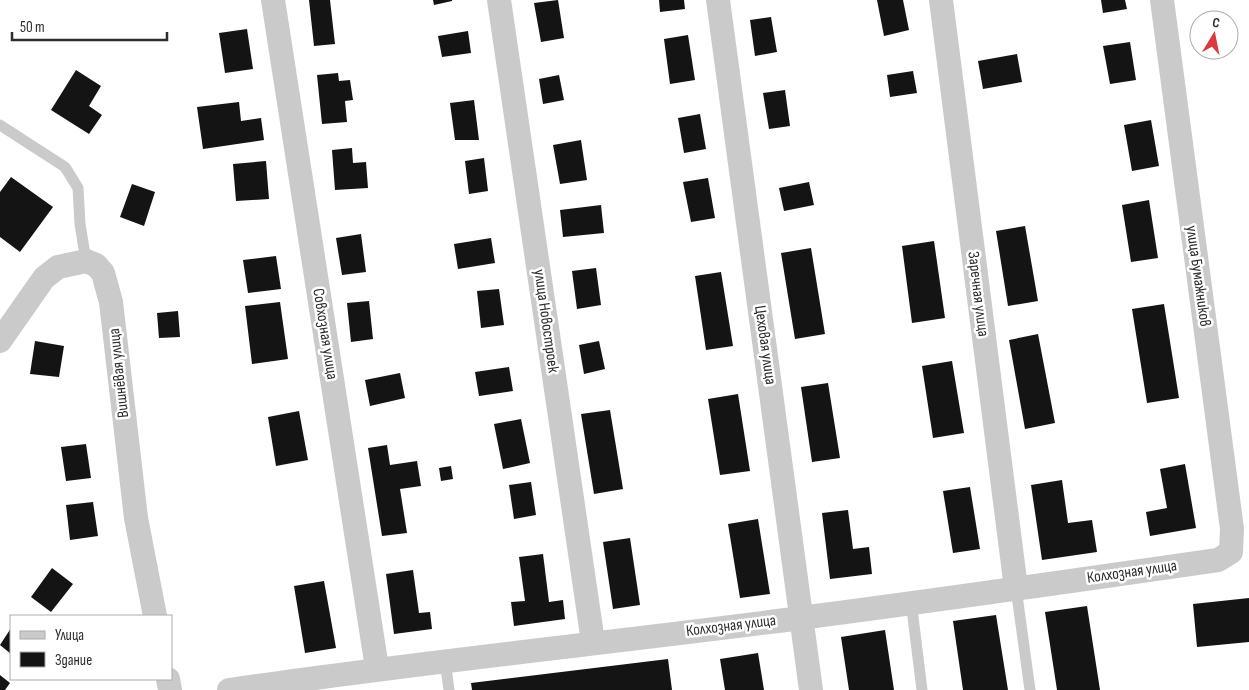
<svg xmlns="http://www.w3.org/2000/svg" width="1249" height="690" font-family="'Sofia Sans Condensed',sans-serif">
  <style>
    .building { fill: #141414 }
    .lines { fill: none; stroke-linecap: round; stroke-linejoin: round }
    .lane { stroke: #cacaca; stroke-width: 11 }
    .street { stroke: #cacaca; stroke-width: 24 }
    .labels { text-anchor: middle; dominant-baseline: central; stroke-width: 5; stroke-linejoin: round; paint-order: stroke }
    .street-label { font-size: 16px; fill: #2d2d2d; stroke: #fff }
  </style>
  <rect width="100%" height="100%" fill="#fff"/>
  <!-- building -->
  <path class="building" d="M309 0H330L335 44 314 46Z
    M433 0H452V1L434 5Z
    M558 0 564 38 541 42 534 3Z
    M659 0H684L685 9 660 12Z
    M877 0H903L909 30 884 36Z
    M1101 0H1125L1127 9 1103 13Z
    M771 17 777 52 755 56 750 20Z
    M247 29 253 69 225 73 219 33Z
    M468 31 471 53 442 57 438 36Z
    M688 35 695 80 670 84 664 39Z
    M1130 42 1136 80 1110 84 1103 46Z
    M1017 54 1022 82 983 89 978 61Z
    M76 70 101 86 89 106 102 115 89 134 51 110Z
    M913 71 917 93 890 97 887 75Z
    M338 73 339 81 350 80 353 100 345 101 347 122 322 124 317 75Z
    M559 75 564 100 543 104 539 79Z
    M785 90 790 126 769 129 763 93Z
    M474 100 479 140H455L450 103Z
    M239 102 241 121 261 118 264 140 203 149 197 107Z
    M700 114 706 149 684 153 678 118Z
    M1151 120 1159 166 1132 171 1124 125Z
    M581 140 587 180 560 184 553 145Z
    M352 148 353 163 366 162 368 188 335 190 332 150Z
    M484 158 488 191 469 194 465 161Z
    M266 161 269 199 236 201 233 164Z
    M11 177 53 207 20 252 0 237V192Z
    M708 178 715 218 691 222 683 182Z
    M809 182 814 205 784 211 779 188Z
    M132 184 155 192 144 226 120 217Z
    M1149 200 1158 258 1131 262 1122 205Z
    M601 205 604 233 563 237 560 210Z
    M1025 226 1038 301 1008 306 996 231Z
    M361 234 366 272 342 275 336 238Z
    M491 238 495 263 458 269 454 244Z
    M934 241 945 318 912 323 902 246Z
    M811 248 825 334 795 339 781 253Z
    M276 256 281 289 248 293 243 260Z
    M596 268 601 305 577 309 572 271Z
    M721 272 733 346 706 350 695 276Z
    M499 289 504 325 481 328 477 291Z
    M369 301 373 339 351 342 347 303Z
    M280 302 288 359 252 364 245 306Z
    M1164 304 1179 398 1147 403 1132 309Z
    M178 311 180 337 159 338 157 313Z
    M1038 334 1055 423 1025 429 1009 340Z
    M35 341 64 346 59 377 30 374Z
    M599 341 605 369 584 374 579 345Z
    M952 361 964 433 933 438 922 366Z
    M509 367 513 391 479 396 475 372Z
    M400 373 405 398 370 406 365 380Z
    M828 383 840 458 812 462 801 387Z
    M738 394 750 471 720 475 708 399Z
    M610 410 623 489 594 494 581 414Z
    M299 411 308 460 276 466 268 417Z
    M521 419 530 463 503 469 494 424Z
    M86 444 91 478 66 481 61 447Z
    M387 445 390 465 417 461 421 486 400 489 407 533 382 536 368 448Z
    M1185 464 1196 528 1150 536 1146 512 1167 508 1160 469Z
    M451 466 453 479 441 481 439 468Z
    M1062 480 1068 523 1092 520 1097 552 1042 560 1031 485Z
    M531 482 536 515 514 519 509 485Z
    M970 487 980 549 953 553 943 491Z
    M93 502 98 536 70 540 66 505Z
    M848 510 853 549 869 547 872 574 830 579 822 513Z
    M758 519 770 594 740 598 728 524Z
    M630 538 640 605 613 609 603 542Z
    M543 554 549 602 563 600 565 619 514 626 511 602 525 601 519 557Z
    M52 568 73 584 51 612 31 597Z
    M413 570 419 613 430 612 432 629 394 634 386 574Z
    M324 581 336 648 305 653 294 586Z
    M1249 598V642L1197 647 1193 604Z
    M1087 606 1100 690H1057L1045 612Z
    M996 615 1008 690H963L953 621Z
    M11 628V654L0 645Z
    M885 630 894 690H849L841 637Z
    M758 653 764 690H725L720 659Z
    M668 659 672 690H472L471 683Z
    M0 675 10 683 5 690H0Z"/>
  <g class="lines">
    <!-- lane -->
    <path class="lane" d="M0 125 65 167 78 188 80 224 86 261
      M1016 588 1030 690
      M911 601 922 690
      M445 660 449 690"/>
    <!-- street -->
    <path class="street" d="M273 0 377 668
      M499 0 593 642
      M718 0 811 690
      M941 0 1016 588
      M0 341 44 278 58 267 86 261 96 265 103 273 111 302 136 518 155 616
      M168 679 170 690
      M229 690C419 662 610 643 801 618 940 600 1079 580 1218 560L1231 552 1232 529 1162 0"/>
  </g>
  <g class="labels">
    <!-- street labels -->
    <g class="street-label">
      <text transform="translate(1198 276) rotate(82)">улица Бумажников</text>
      <text transform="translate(978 294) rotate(83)">Заречная улица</text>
      <text transform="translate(546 321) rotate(82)">улица Новостроек</text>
      <text transform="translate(325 334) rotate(81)">Совхозная улица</text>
      <text transform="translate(765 345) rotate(82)">Цеховая улица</text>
      <text transform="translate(119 373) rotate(-96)">Вишнёвая улица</text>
      <text transform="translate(1132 572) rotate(-8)">Колхозная улица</text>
      <text transform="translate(731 626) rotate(-7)">Колхозная улица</text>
    </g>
  </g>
  <!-- legend -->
  <rect x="10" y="615" width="162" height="65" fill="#ffffff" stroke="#ababab"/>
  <rect x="20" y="631" width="25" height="8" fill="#cacaca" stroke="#ababab"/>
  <text x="55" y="640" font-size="15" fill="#2d2d2d">Улица</text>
  <rect x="20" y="652" width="25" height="15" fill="#141414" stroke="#ababab"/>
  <text x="55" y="665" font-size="15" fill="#2d2d2d">Здание</text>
  <!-- north arrow -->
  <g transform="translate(1214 35) rotate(10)"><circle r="24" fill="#ffffff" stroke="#ababab"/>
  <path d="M0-4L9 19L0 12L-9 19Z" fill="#d93a3d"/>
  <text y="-8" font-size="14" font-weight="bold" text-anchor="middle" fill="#2d2d2d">С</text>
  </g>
  <!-- scale -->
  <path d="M12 32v8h155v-8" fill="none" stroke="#2d2d2d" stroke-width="2.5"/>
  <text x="20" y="32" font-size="15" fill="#2d2d2d" stroke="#ffffff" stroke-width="4" paint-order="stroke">50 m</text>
</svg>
